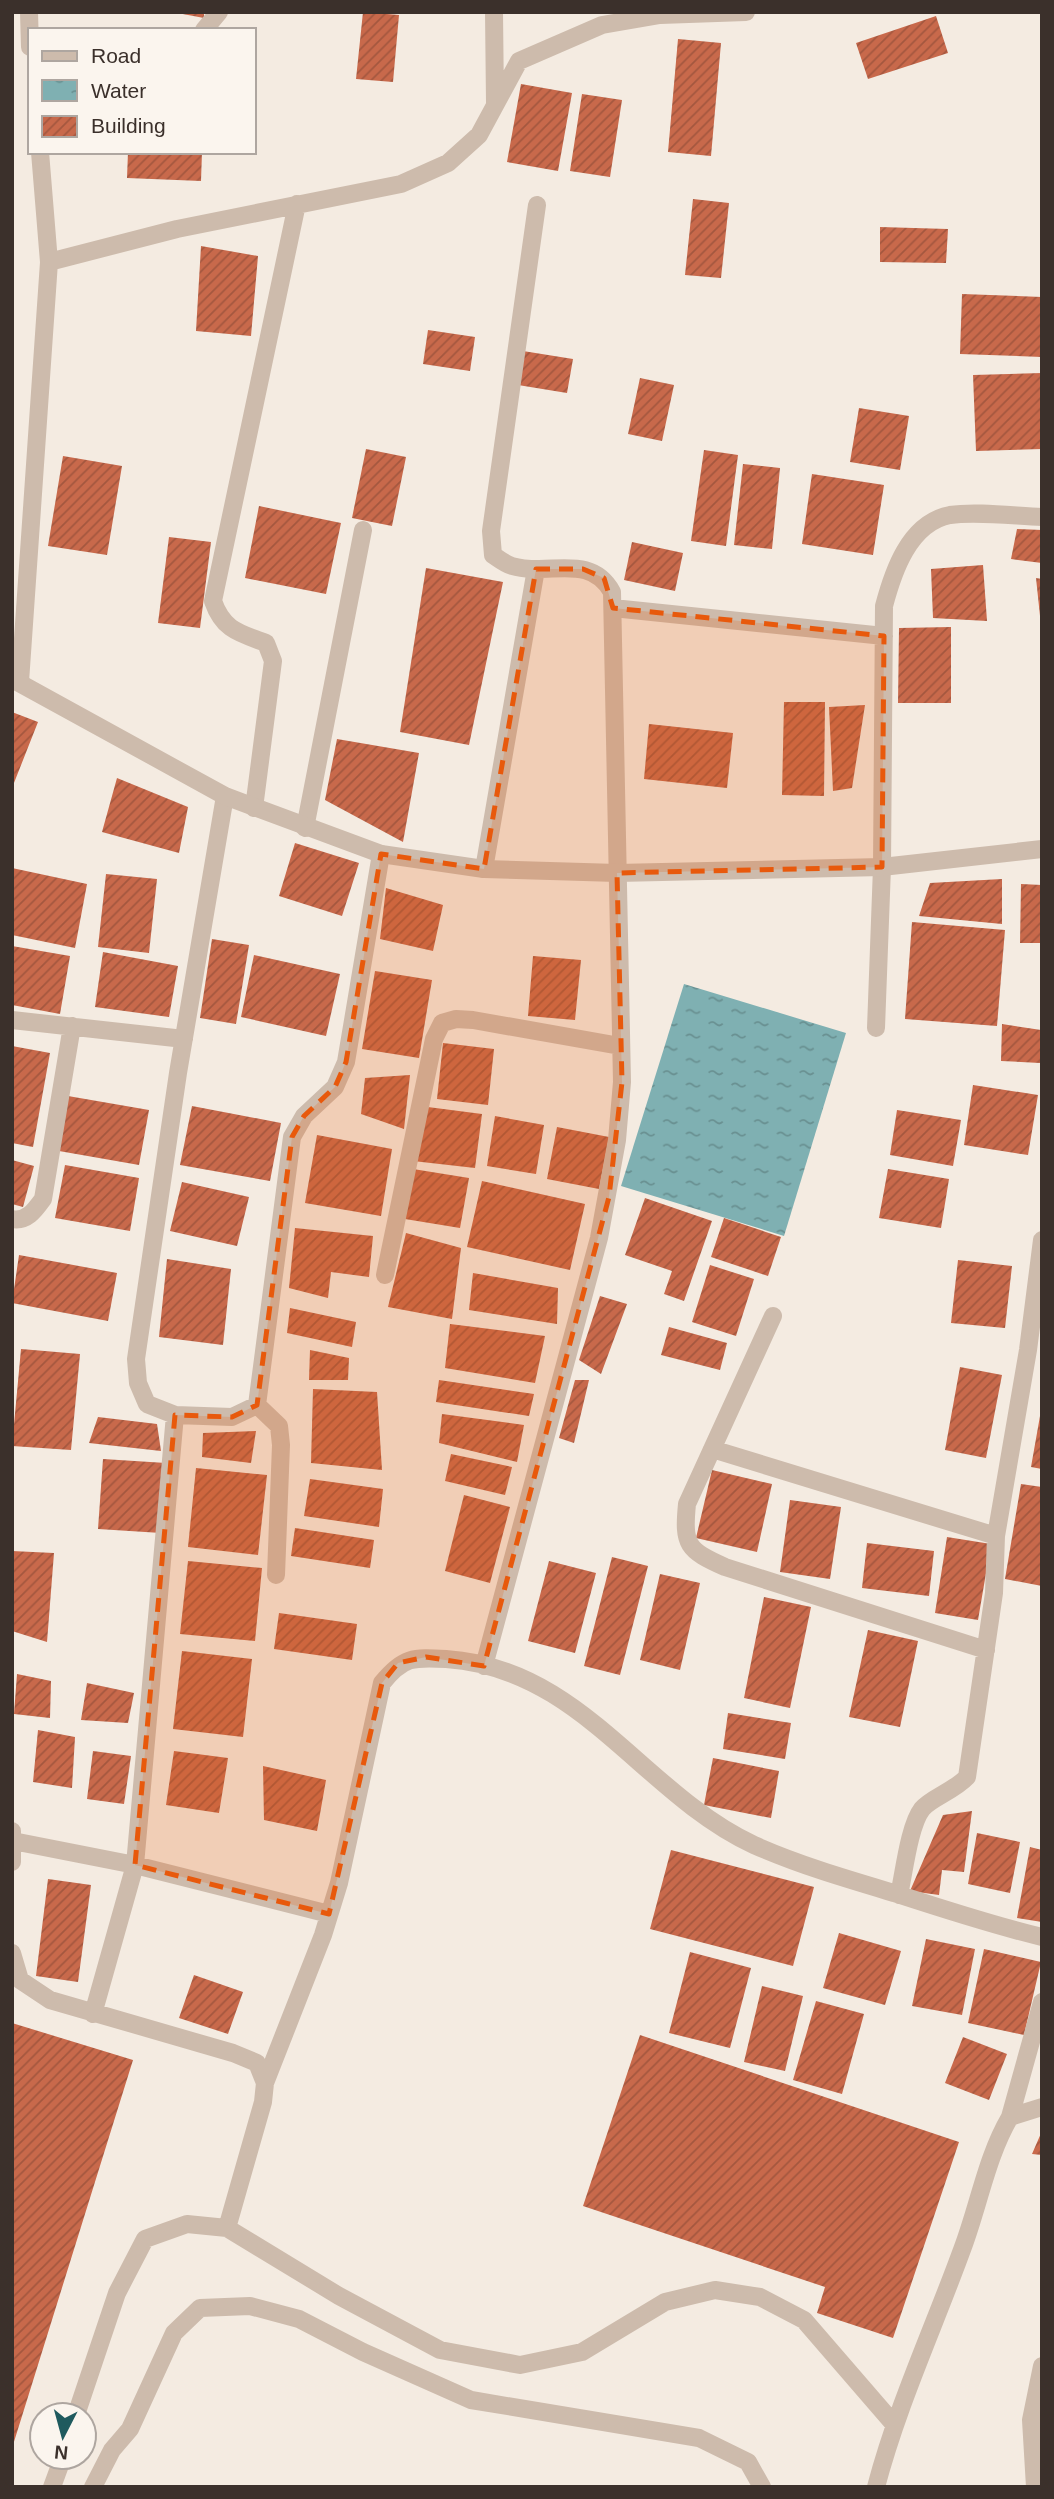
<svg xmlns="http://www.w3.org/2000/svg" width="1054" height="2499" font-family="Helvetica,sans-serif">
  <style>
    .water { fill: url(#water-ripples) }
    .building { fill: url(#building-hatch) }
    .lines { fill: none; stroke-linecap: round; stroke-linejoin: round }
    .minor { stroke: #cdbbac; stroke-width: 18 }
    .tertiary { stroke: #cdbbac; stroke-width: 18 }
    .marked { fill: #e8590c; fill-opacity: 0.2; stroke: #e8590c; stroke-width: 5; stroke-dasharray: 14 9; stroke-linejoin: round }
  </style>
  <defs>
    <pattern id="water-ripples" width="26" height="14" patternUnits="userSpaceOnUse" patternTransform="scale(1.75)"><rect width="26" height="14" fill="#7fb0b2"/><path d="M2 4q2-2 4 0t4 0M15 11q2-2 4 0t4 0" fill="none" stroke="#699091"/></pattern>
    <pattern id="building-hatch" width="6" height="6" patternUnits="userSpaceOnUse" patternTransform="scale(1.75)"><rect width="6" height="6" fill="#c8694b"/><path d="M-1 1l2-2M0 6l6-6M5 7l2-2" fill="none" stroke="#a4573f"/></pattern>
  </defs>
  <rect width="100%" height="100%" fill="#f4ebe1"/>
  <!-- water -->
  <path class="water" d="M684 984 846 1033 784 1236 621 1186Z"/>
  <!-- building -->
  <path class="building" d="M172 12H204V18Z
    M363 12 399 15 393 82 356 79Z
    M936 16 948 53 868 79 856 43Z
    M678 39 721 43 711 156 668 152Z
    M521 84 572 93 558 171 507 162Z
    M582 94 622 100 610 177 570 171Z
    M128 152H202L201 181 127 178Z
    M693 199 729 203 721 278 685 275Z
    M880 227 948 229 946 263 880 262Z
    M201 246 258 256 251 336 196 331Z
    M962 294 1042 297V357L960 354Z
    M428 330 475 337 470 371 423 364Z
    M523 351 573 359 567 393 518 385Z
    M1042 373V449L976 451 973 375Z
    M640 378 674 385 662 441 628 434Z
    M859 408 909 416 900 470 850 462Z
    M366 449 406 457 392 526 352 518Z
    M704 450 738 455 726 546 691 541Z
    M63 456 122 466 107 555 48 546Z
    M743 464 780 468 772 549 734 545Z
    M812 474 884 485 873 555 802 544Z
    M259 506 341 523 326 594 245 578Z
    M1017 529 1042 530V563L1011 559Z
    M169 537 211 542 200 628 158 623Z
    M632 542 683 553 675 591 624 580Z
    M983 565 987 621 933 618 931 569Z
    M426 568 503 582 469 745 400 732Z
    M1036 578 1042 579V616H1040Z
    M951 627V703H898L899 628Z
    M784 702H825L824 796 782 795Z
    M865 705 852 788 833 791 829 707Z
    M12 712 38 722 12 788Z
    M649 724 733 733 727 788 644 779Z
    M337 739 419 753 403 842 325 800Z
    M117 778 188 807 179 853 102 832Z
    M295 843 359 863 342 916 279 896Z
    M12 868 87 884 75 948 12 935Z
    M106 874 157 879 149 953 98 947Z
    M1002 879V924L919 916 930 883Z
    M1021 884 1042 885V943H1020Z
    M386 888 443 905 433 951 380 939Z
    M912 922 1005 930 997 1026 905 1019Z
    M212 939 249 945 236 1024 200 1018Z
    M12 946 70 956 60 1014 12 1005Z
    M103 952 178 966 169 1017 95 1007Z
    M254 955 340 974 326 1036 241 1017Z
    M533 956 581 960 575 1020 528 1016Z
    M375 971 432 980 419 1058 362 1049Z
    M1002 1024 1041 1030 1040 1063 1001 1061Z
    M443 1043 494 1049 488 1105 437 1099Z
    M12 1046 50 1053 33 1147 12 1143Z
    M410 1075 404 1129 361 1114 365 1078Z
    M973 1085 1038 1095 1028 1155 964 1145Z
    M68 1096 149 1110 139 1165 59 1151Z
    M192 1106 281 1123 270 1181 180 1165Z
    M420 1106 482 1114 475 1168 413 1161Z
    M897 1110 961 1120 953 1166 890 1155Z
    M495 1116 544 1125 536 1174 487 1166Z
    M557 1127 609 1137 599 1189 547 1179Z
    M317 1135 392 1149 381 1216 305 1203Z
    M12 1160 34 1166 23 1207 12 1204Z
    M65 1165 139 1178 130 1231 55 1218Z
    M413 1169 469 1178 460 1228 405 1219Z
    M888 1169 949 1179 941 1228 879 1218Z
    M482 1181 585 1204 570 1270 467 1247Z
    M182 1182 249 1197 237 1246 170 1231Z
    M645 1198 712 1221 684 1301 664 1294 672 1271 625 1255Z
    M724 1218 781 1237 768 1276 711 1257Z
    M295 1228 373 1236 369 1277 331 1272 328 1298 289 1288Z
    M406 1233 461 1248 452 1319 388 1307Z
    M19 1255 117 1273 108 1321 12 1303Z
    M167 1259 231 1269 223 1345 159 1337Z
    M958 1260 1012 1266 1005 1328 951 1323Z
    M710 1265 754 1279 736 1336 692 1322Z
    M473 1273 558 1288 557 1324 469 1310Z
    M600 1296 627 1304 601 1374 579 1360Z
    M290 1308 356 1322 352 1347 287 1333Z
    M450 1324 545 1336 535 1383 445 1368Z
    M669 1327 727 1343 720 1370 661 1355Z
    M21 1349 80 1354 71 1450 12 1446Z
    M310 1350 349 1358 348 1380H309Z
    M960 1367 1002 1375 986 1458 945 1450Z
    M439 1380 534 1394 529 1416 436 1402Z
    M575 1380H589L574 1443 559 1438Z
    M313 1389 377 1392 382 1470 311 1463Z
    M442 1414 524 1425 517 1462 439 1443Z
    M1040 1416H1042V1469L1031 1467Z
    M98 1417 157 1424 161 1451 89 1443Z
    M256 1431 251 1463 202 1457 203 1433Z
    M451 1454 512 1467 505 1495 445 1481Z
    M103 1459 166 1463 161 1533 98 1529Z
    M196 1468 267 1475 258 1555 188 1547Z
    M712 1470 772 1484 757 1552 696 1538Z
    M310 1479 383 1489 379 1527 304 1516Z
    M1021 1484 1042 1487V1586L1005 1579Z
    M464 1495 510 1507 490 1583 445 1571Z
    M790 1500 841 1507 830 1579 780 1572Z
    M295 1528 374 1540 370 1568 291 1556Z
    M947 1537 991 1544 978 1620 935 1613Z
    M867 1543 934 1551 929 1596 862 1588Z
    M12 1551 54 1553 47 1642 12 1631Z
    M612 1557 648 1566 620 1675 584 1666Z
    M188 1561 262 1568 255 1641 180 1634Z
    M549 1561 596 1573 575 1653 528 1641Z
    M660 1574 700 1583 680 1670 640 1660Z
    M764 1597 811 1607 790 1708 744 1698Z
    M279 1613 357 1624 352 1660 274 1649Z
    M868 1630 918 1641 900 1727 849 1717Z
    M182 1651 252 1659 243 1737 173 1729Z
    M17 1674 51 1681 50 1718 14 1714Z
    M87 1683 134 1693 128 1723 81 1720Z
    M728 1713 791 1723 785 1759 723 1749Z
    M38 1730 75 1737 72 1788 33 1782Z
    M93 1751 131 1756 124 1804 87 1799Z
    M174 1751 228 1758 219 1813 166 1805Z
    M713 1758 779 1771 771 1818 704 1805Z
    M263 1766 326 1780 317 1831 264 1820Z
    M972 1811 964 1872 942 1870 939 1895 910 1891 943 1815Z
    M977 1833 1020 1842 1010 1893 968 1884Z
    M1030 1847 1042 1850V1922L1017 1918Z
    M671 1850 814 1887 793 1966 650 1929Z
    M48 1879 91 1885 78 1982 36 1976Z
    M839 1933 901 1951 885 2005 823 1988Z
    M926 1939 975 1949 962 2015 912 2006Z
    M984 1949 1041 1962 1024 2035 968 2023Z
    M690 1952 751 1968 730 2048 669 2033Z
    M194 1975 243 1992 228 2034 179 2018Z
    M762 1986 803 1996 785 2071 744 2062Z
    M816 2001 864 2014 842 2094 793 2080Z
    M12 2023 133 2060 13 2445H12Z
    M640 2035 959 2142 893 2338 817 2313 825 2287 583 2206Z
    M963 2037 1007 2054 989 2100 945 2083Z
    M1042 2131V2155L1032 2154Z"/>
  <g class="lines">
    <!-- minor -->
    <path class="minor" d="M29 12 30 47
      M494 12 495 103
      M204 30 219 12
      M49 262 177 229 401 184 448 163 479 135 519 61 602 25 660 15 746 12
      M613 608 884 636
      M20 682 49 262 40 152
      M225 796 178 1073 136 1359 138 1383 147 1404 175 1415 232 1417 257 1405 292 1137 304 1116 335 1087 346 1062 381 854
      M254 808 273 661 266 643C239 633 223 630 213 601L297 204
      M305 828 363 530
      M484 869 536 569
      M12 1020 184 1039
      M876 1028 882 867 884 606C893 572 909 523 950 515 976 511 1015 516 1042 517
      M12 1219C27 1222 35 1210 43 1199L72 1026
      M385 1275 434 1039 442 1023 456 1019 473 1020 620 1046
      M773 1316 687 1504C683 1545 687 1550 725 1567L986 1650
      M257 1405 279 1426 281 1445 276 1575
      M712 1449 996 1536
      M484 1666 599 1238 617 1140 622 1082 612 592C590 552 548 577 512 566 505 564 499 559 493 555L491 531 537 205
      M12 1831V1862
      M13 1841 135 1865 329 1914
      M899 1895C904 1873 909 1826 922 1809 931 1798 954 1791 967 1777L994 1593 996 1536 1028 1350 1042 1240
      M12 1953 20 1980 50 2000 233 2053 257 2063 265 2083 263 2102 227 2228
      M93 2014 135 1865 175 1415
      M265 2083 323 1935 339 1883 382 1683C403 1657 413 1657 446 1659 582 1668 642 1793 754 1845 799 1865 847 1879 894 1893 943 1909 992 1925 1042 1937
      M1010 2117 1042 2002
      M76 2415 117 2293 145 2239 187 2224 227 2228 339 2296 440 2350 520 2365 582 2352 665 2302 715 2290 760 2297 804 2320 893 2423
      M52 2487 63 2457
      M93 2487 112 2450 130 2429 174 2333 200 2308 250 2306 299 2319 363 2352 471 2400 699 2438 748 2462 762 2487
      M876 2487C898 2404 934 2327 963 2247 979 2204 987 2156 1010 2117L1042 2107
      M1035 2487 1031 2420 1042 2366"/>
    <!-- tertiary -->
    <path class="tertiary" d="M12 679 225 796 381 854 484 869 617 873 882 867 1042 849"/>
  </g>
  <!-- marked area -->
  <path class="marked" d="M536 569H583L604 578 613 608 884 636 882 867 617 873 622 1082 609 1197 484 1666 426 1657 398 1663 382 1683 329 1914 135 1865 175 1415 232 1417 257 1405 292 1137 304 1116 335 1087 346 1062 381 854 484 869Z"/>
  <!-- border -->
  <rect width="1054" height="2499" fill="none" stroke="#3b302b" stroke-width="28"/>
  <!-- legend -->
  <rect x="28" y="28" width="228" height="126" fill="#fbf5ee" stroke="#aea6a0" stroke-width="2"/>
  <rect x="42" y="51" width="35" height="10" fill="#cdbbac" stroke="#aea6a0" stroke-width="2"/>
  <text x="91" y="63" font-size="21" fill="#3b302b">Road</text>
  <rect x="42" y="80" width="35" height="21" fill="url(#water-ripples)" stroke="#aea6a0" stroke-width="2"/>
  <text x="91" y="98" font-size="21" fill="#3b302b">Water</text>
  <rect x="42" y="116" width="35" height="21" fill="url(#building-hatch)" stroke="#aea6a0" stroke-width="2"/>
  <text x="91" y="133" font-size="21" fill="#3b302b">Building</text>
  <!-- north arrow -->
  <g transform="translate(63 2436) rotate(186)"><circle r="33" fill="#fbf5ee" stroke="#aea6a0" stroke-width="2"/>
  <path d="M0-5L12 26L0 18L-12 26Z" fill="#1f5a5e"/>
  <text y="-10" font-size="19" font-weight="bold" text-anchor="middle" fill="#3b302b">N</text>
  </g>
</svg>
